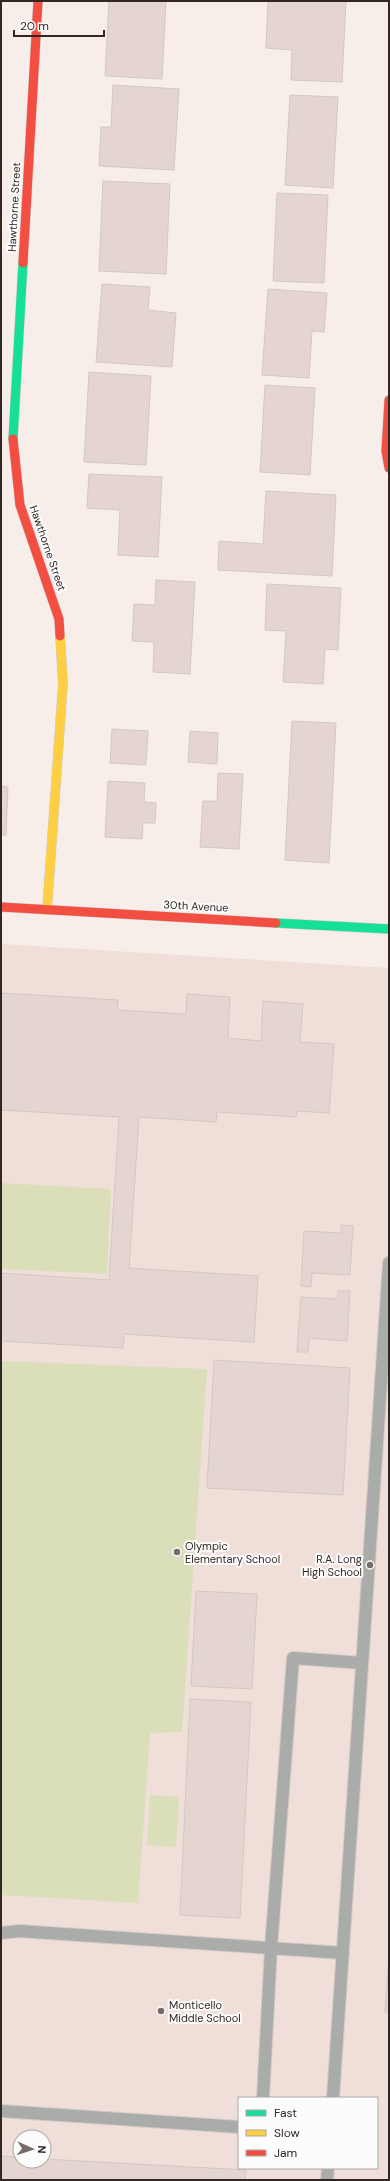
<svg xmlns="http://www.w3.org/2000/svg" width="390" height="2181" font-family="'DM Sans',sans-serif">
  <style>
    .built { fill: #f0ded8; fill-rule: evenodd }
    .green { fill: #dadfba }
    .building { fill: #e5d5d0; stroke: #d2c8c4 }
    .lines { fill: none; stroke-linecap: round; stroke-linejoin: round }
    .lane-casing { stroke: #d3cac6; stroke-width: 14 }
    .fast-casing { stroke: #d3cac6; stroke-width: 10 }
    .slow-casing { stroke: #d3cac6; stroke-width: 10 }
    .jam-casing { stroke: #d3cac6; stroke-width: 10 }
    .lane { stroke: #a9aca9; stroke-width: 12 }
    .fast { stroke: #16e098; stroke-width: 9 }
    .slow { stroke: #ffcf43; stroke-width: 9 }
    .jam { stroke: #f24e42; stroke-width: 9 }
    .poi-dot { fill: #786c68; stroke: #fcfcfc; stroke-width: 1.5 }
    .labels { text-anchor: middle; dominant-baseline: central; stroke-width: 4; stroke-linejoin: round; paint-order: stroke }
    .street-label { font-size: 11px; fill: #332723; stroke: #fcfcfc }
    .poi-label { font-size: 11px; fill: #332723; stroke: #fcfcfc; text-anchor: start }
  </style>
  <rect width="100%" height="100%" fill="#f7ede9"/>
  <!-- built -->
  <path class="built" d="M1 944 389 968V2180H1ZM239 2098H377V2168H239ZM20 2137H44V2161H20Z"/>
  <!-- green -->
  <path class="green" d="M1 1183 111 1189 107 1274 1 1269Z
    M1 1361 207 1369 182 1732 150 1733 138 1903 1 1895Z
    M150 1795 179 1797 176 1847 147 1845Z"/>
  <!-- building -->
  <path class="building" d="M109 1H166L162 79 105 76Z
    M268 1H346L342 82 291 80 292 50 266 48Z
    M113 85 179 89 174 170 99 166 101 127H111Z
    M290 95 338 97 333 188 285 185Z
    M103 181 170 184 166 274 99 271Z
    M277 193 328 195 324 283 273 281Z
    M102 284 150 287 148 310 176 313 172 367 96 362Z
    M268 289 327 293 324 332 312 331 309 378 262 375Z
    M89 372 151 376 146 465 84 462Z
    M265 385 315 388 310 475 260 472Z
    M89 474 162 477 158 557 118 555 120 510 87 508Z
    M266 491 336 495 332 576 218 570 219 541 263 544Z
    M156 580 195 582 190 674 153 672 154 642 132 641 134 604 155 605Z
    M267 584 341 588 338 650 325 649 323 684 283 682 286 631 265 630Z
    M292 721 336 723 329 863 285 860Z
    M112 729 148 731 146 765 110 763Z
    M190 731 218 733 217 764 188 762Z
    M218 773 243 774 239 849 200 847 203 801H217Z
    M108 781 145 783 144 802 156 803 155 823H143L142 839 105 837Z
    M1 786 8 787 6 835H1Z
    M1 993 118 1000 117 1010 186 1014 187 994 230 997 228 1038 261 1041 263 1001 303 1004 300 1042 334 1044 329 1113 297 1111 296 1117 217 1112 216 1122 139 1117 129 1268 258 1276 254 1342 124 1334 123 1348 1 1341V1273L109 1280 119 1117 1 1110Z
    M341 1225 353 1226 350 1275 312 1273 311 1287 301 1286 304 1231 341 1233Z
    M338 1291H350L347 1341 309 1338 308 1352H297L301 1297 338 1299Z
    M214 1360 350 1368 343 1495 207 1488Z
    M196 1591 257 1594 252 1689 191 1686Z
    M190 1699 251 1702 240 1918 180 1915Z
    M389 1954V2012H385Z
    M1 2156 20 2157V2161H44V2159L246 2170 245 2180H1Z"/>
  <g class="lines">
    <defs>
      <path id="lane" d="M1 1933 19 1931 343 1953
        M263 2098 271 1948 293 1658 362 1663
        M333 2098 389 1263
        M1 2111 239 2127
        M327 2180 328 2168"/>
      <path id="fast" d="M13 439 23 263
        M276 923 389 929"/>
      <path id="slow" d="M47 910 63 683 60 636"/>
      <path id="jam" d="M23 263 38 1
        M389 400 386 451 389 468
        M13 439 20 505 59 619 60 636
        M1 907 276 923"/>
    </defs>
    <!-- lane casing -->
    <use href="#lane" class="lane-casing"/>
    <!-- fast casing -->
    <use href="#fast" class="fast-casing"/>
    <!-- slow casing -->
    <use href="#slow" class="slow-casing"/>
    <!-- jam casing -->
    <use href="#jam" class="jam-casing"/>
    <!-- lane -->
    <use href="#lane" class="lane"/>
    <!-- fast -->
    <use href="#fast" class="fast"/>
    <!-- slow -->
    <use href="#slow" class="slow"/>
    <!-- jam -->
    <use href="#jam" class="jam"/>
  </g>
  <!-- markers -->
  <g class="poi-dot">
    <circle cx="177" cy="1552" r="4"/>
    <circle cx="370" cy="1565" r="4"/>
    <circle cx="161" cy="2011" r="4"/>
  </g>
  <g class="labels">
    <!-- street labels -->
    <g class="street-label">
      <text transform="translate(14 207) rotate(-87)">Hawthorne Street</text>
      <text transform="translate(48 548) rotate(71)">Hawthorne Street</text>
      <text transform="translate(196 906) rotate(3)">30th Avenue</text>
    </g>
    <!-- poi labels -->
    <g class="poi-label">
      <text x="185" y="1546">Olympic<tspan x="185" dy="13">Elementary School</tspan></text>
      <text x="362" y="1559" text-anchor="end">R.A. Long<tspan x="362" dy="13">High School</tspan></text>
      <text x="169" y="2005">Monticello<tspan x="169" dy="13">Middle School</tspan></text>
    </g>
  </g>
  <!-- border -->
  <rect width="390" height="2181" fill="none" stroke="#332723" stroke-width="4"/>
  <!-- legend -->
  <rect x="238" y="2097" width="140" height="72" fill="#fcfcfc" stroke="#aca7a5"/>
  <rect x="246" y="2110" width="20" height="6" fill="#16e098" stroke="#aca7a5"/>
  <text x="274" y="2117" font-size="12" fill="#332723">Fast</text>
  <rect x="246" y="2130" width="20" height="6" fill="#ffcf43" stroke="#aca7a5"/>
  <text x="274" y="2137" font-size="12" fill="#332723">Slow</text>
  <rect x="246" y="2150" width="20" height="6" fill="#f24e42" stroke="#aca7a5"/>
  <text x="274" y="2157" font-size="12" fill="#332723">Jam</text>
  <!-- north arrow -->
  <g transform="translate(32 2149) rotate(93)"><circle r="19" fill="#fcfcfc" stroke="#aca7a5"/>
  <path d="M0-3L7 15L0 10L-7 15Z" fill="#786c68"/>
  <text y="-6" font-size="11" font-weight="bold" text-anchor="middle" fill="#332723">N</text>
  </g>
  <!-- scale -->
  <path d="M14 30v6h90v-6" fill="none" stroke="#332723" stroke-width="2"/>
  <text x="20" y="30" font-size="12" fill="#332723" stroke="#fcfcfc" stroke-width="3" paint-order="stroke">20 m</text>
</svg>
